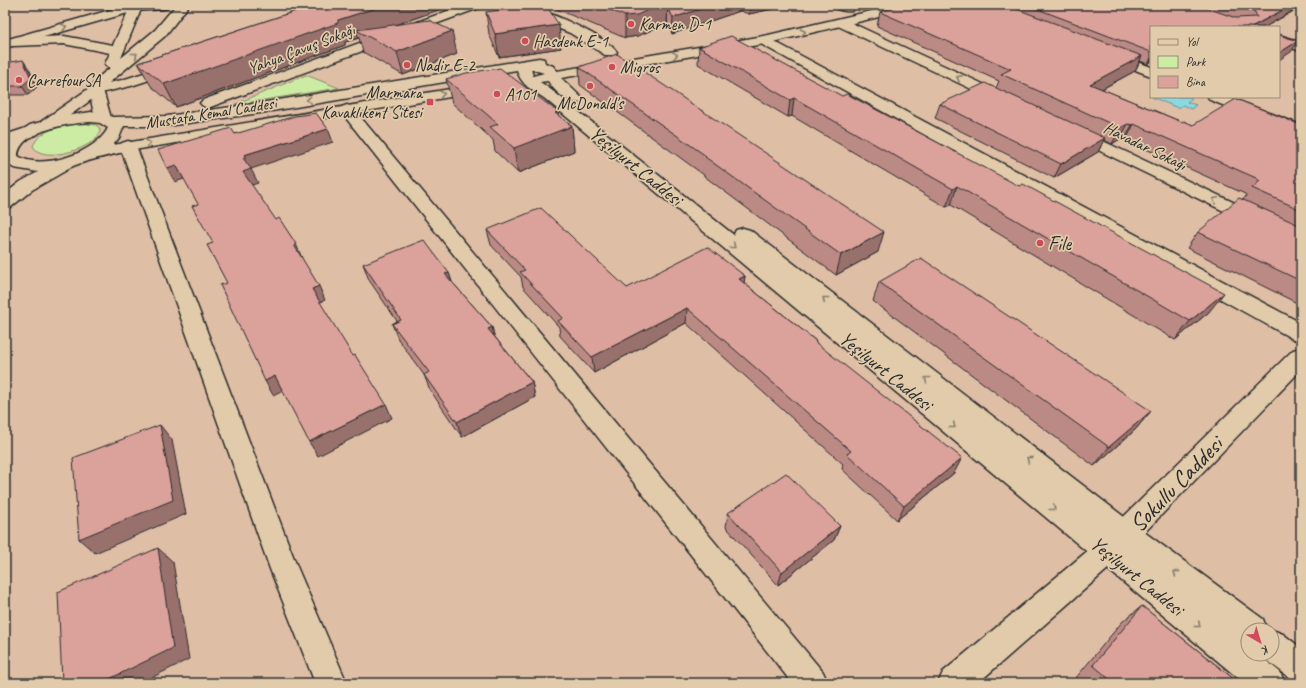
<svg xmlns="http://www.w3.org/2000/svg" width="1306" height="688" font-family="Caveat,sans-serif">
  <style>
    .green { fill: #cceba3; stroke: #7c8b67 }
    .water { fill: #88d9e1; stroke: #639398 }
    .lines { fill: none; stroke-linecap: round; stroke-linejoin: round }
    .minor-casing { stroke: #2b2b2b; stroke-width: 3 }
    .tertiary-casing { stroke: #2b2b2b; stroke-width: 3 }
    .secondary-casing { stroke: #2b2b2b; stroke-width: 3 }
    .minor { fill: #e1cbaa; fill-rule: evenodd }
    .tertiary { fill: #e1cbaa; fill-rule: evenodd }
    .secondary { fill: #e1cbaa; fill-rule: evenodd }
    .wall { fill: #bc8a85; stroke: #2b2b2b }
    .shaded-wall { fill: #99716c; stroke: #2b2b2b }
    .building { fill: #dba19b; stroke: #2b2b2b }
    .oneway { stroke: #867b6a }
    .poi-dot { fill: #d1495b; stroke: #e1cbaa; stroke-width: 1.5 }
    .labels { text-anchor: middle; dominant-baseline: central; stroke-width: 3.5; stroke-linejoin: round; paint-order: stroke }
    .far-poi-label { font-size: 17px; fill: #2b2b2b; stroke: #e1cbaa; text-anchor: start }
    .far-street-label { font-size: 17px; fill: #2b2b2b; stroke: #e1cbaa }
    .street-label { font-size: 20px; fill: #2b2b2b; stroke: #e1cbaa }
    .poi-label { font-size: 20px; fill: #2b2b2b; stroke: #e1cbaa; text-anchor: start }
    .near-street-label { font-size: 24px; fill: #2b2b2b; stroke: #e1cbaa }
  </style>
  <rect width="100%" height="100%" fill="#dfbea6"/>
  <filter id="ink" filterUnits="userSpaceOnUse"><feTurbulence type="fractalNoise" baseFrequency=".025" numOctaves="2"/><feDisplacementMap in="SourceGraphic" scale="8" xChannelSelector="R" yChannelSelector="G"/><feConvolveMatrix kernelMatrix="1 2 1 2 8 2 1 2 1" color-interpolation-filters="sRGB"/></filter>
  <g filter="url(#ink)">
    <!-- green -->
    <path class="green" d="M306 75 339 88 233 105Z
      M80 123 96 125 100 129C101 148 41 165 33 146 40 129 64 125 80 123Z"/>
    <!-- water -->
    <path class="water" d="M1152 97H1189L1192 98 1187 102 1196 105 1191 109 1183 105 1178 108Z"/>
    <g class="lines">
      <defs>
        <path id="minor" d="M464 5H481L479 8 213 106 208 108 203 106 200 103 203 100Z
          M505 5C511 5 518 4 523 5 544 9 606 36 617 52L615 55H605L570 33 507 8Z
          M832 5H851L854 8 852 11C846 12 836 10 832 5Z
          M843 19 1009 96 1011 99 1009 102 1004 103 999 102 838 26 837 23 838 20Z
          M1279 35 1301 42V51L1279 44Z
          M764 36 1301 323V341L1293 339 759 43 757 40 759 37Z
          M1109 51 1151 67V76L1104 58 1102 55 1104 52Z
          M175 63 180 64 182 67 180 70 131 86 96 94 91 93 89 90 91 87 122 80Z
          M1208 97H1228L1301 125V136L1210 100Z
          M347 105 352 107 823 672 828 683H792L342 113 339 110 342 107Z
          M1075 128 1301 234V247L1294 245 1069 136 1067 133 1069 130Z
          M128 141 134 143 136 146 298 569 347 683H315L270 569 120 146 122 143Z"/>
        <path id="tertiary" d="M131 5H141L142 7 121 58 155 30 176 5H189L165 36 110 82 103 90 111 118 108 121 103 123 98 121 95 118 91 100 54 127 48 129 42 127 40 124 42 121 91 87 100 76 110 68 105 64 110 53 64 44 13 46 8 45 6 42 8 39 64 36 113 45Z
          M32 126 38 128 40 131 38 134 5 145V135Z
          M1301 348V370L1117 561 978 683H938L943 672 1097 543 1293 350Z"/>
        <path id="secondary" d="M114 5H169L167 8 163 9 135 11 5 48V40L117 8Z
          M897 5H919L917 8 764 44 561 78 583 99 581 102C569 105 554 91 548 81L540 82 554 92 735 236 734 234 736 230 743 228 750 230 1136 526 1263 619 1267 630H1248V643L1240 640 1248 646V654H1258L1280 672 1285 683H1244L544 98C533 91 520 84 517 70L260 113 167 126H124L119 138 113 145 480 84 485 85 487 88 485 91 480 92 128 151C116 154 71 163 65 171L32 190 11 207 5 208V194L20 182 38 172 14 168 5 163V146L12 137 30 125 59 117 91 112 113 117 167 116 260 103 539 58 544 59 545 63 553 66 557 71 764 36ZM531 69 544 73 533 76ZM91 122 100 123 108 128C96 153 42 171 18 156 19 130 71 123 91 122Z
          M1271 630H1272L1283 634 1301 648V683L1290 678 1261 656 1260 654H1272Z"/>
      </defs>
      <!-- minor casing -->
      <use href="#minor" class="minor-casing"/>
      <!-- tertiary casing -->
      <use href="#tertiary" class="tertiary-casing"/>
      <!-- secondary casing -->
      <use href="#secondary" class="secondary-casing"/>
      <!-- minor -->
      <use href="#minor" class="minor"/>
      <!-- tertiary -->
      <use href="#tertiary" class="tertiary"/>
      <!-- secondary -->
      <use href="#secondary" class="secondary"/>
    </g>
    <!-- wall -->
    <path class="wall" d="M314 5H453L398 24 457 54 403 75 363 52 359 38 345 42V45L176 107 151 86 138 63Z
      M547 5H668L667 23 638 36 625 38Z
      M671 5H791L749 14 740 11 672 34 667 22 668 7Z
      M925 5H1301V7L1265 27H1151V62L1148 64 1140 61 1135 71 1102 89 1182 122 1193 125H1301V305L1187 248 1198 232 1243 200 1246 196 1245 194 1126 140 1124 141 1120 139 1112 144 1104 140 1098 152 1054 178 935 118 940 104 996 88 999 81 877 26 880 12 921 7Z
      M486 12 561 48 499 57 489 34Z
      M699 47 1209 312 1175 340 951 205 946 207 792 116 788 117 698 64Z
      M5 63 29 69 37 87 28 95H5Z
      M579 67 878 252 836 275 704 176V175L580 85Z
      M446 79 558 112V116L572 126 574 151 518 173 495 151 493 140 452 103Z
      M487 230 627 288 745 276 744 283 816 341V343L954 473 897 520 842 469 843 464 686 323 594 373 560 336 559 327 523 287 521 277 491 245Z
      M363 264 449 273 452 282 492 327 494 336 532 382 535 397 462 437 430 390 424 375 398 339 392 324 397 321 369 280Z
      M879 282 1151 411 1135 430 1094 466 873 301Z
      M728 513 840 526 834 540 778 585 726 527Z
      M1142 606 1239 683H1079L1075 679 1122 622Z"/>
    <!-- shaded-wall -->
    <path class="shaded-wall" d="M385 5H453L366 35 356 30 359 38 345 42V45L176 107 164 84 338 20Z
      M659 5H668L667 23 638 36 625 38V16Z
      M712 5H741L740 11 672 34 673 18Z
      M750 5H791L749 14Z
      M1292 5H1301V6L1265 27H1252Z
      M559 25 561 48 499 57 495 34Z
      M452 31 457 54 403 75 397 52Z
      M1298 41 1291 52 1279 60V53Z
      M1142 56 1135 71 1083 99 1090 84Z
      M1151 58V62L1148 64Z
      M23 60 29 69 37 87 28 95 22 86Z
      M794 98 792 116 788 117 790 100Z
      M558 112 560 131 572 126 574 151 518 173 514 148 555 113Z
      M1128 124 1120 139 1112 144 1120 128Z
      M1134 124 1126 140 1124 141 1132 125Z
      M328 129 333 142 251 169 258 183 249 186 243 172 244 155Z
      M1105 138 1098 152 1054 178 1061 164Z
      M176 165 184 179 175 182 167 168Z
      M957 186 951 205 946 207 953 189Z
      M884 232 878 252 836 275 841 255Z
      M296 244 302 258 300 259 294 245Z
      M449 273 454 288 445 274Z
      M745 276 743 291 739 279Z
      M319 286 325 300 319 303 312 289Z
      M1224 293 1209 312 1175 340 1190 321Z
      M687 308 686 323 594 373 592 357Z
      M492 327 496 343 488 329Z
      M275 376 283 390 273 395 265 381Z
      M532 382 535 397 462 437 457 422Z
      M386 404 392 418 318 456 309 442Z
      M1151 411 1135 430 1094 466 1109 447Z
      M160 425 172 440 186 514 95 553 79 539Z
      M962 458 954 473 897 520 904 506Z
      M840 526 834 540 778 585 782 572Z
      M158 548 173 562 189 659 141 683H101Z"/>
    <!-- building -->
    <path class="building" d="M314 5H385L338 20V23L164 84 138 63Z
      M539 5H546L559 25 495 34 486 12Z
      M597 5H659L637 15 625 16Z
      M671 5H712L673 18 668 7Z
      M900 5H917L921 7 925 5H1006L1142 56 1090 84 1182 122 1184 121 1193 125 1236 99 1301 125V210L1252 188 1260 181 1256 178 1134 124 1132 125 1128 124 1120 128 1001 74 1011 69 880 12Z
      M1027 5H1198L1236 18 1257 17 1255 12 1234 5H1292L1253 26 1254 27H1151V52Z
      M429 20 452 31 397 52 356 30Z
      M1279 35 1298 41 1279 53Z
      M731 36 842 96 847 94 1019 186 1023 184 1224 293 1190 321 957 186 953 189 794 98 790 100 699 47Z
      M617 54 884 232 841 255 705 157 706 156 579 67Z
      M23 60 31 78 22 86H5V63Z
      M500 68 558 112 555 113 572 126 514 148 490 127 498 124 446 79 466 73Z
      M985 83 1105 138 1061 164 940 104Z
      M316 113 328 129 244 155 246 158H243L251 169 243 172 276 220 279 218 296 244 294 245 319 286 312 289 353 356 355 355 386 404 309 442 275 376 265 381 220 285 227 283 207 245 213 243 192 206 198 204 176 165 167 168 158 150 231 128 235 134 295 116Z
      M1239 198 1301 226V281L1198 232Z
      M541 208 627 288 707 247 745 276 739 279 816 341 815 342 962 458 904 506 847 454 851 451 687 308 592 357 558 321 563 318 520 272 525 270 487 230Z
      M424 240 449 273 445 274 492 327 488 329 532 382 457 422 424 375 429 372 392 324 401 320 363 264Z
      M921 258 1151 411 1109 447 879 282Z
      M160 425 173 500 79 539 73 458Z
      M786 473 840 526 782 572 728 513Z
      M158 548 173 648 101 683H62L58 592Z
      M1142 606 1239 683H1114L1093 665Z"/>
    <!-- one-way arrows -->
    <defs><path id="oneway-chevron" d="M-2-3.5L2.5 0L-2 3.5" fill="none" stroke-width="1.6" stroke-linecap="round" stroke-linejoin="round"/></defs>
    <g class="oneway">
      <use href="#oneway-chevron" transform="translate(64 27) rotate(-15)"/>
      <use href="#oneway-chevron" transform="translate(803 32) rotate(-13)"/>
      <use href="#oneway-chevron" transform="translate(135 55) rotate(-39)"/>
      <use href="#oneway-chevron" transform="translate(675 55) rotate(-9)"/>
      <use href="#oneway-chevron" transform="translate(959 78) rotate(-154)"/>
      <use href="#oneway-chevron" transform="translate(442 94) rotate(-10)"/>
      <use href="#oneway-chevron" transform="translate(309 100) rotate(171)"/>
      <use href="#oneway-chevron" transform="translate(148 143) rotate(-9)"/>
      <use href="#oneway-chevron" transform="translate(1215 200) rotate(-154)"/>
      <use href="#oneway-chevron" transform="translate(733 246) rotate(39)"/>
      <use href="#oneway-chevron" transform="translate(825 299) rotate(-142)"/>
      <use href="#oneway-chevron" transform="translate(927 379) rotate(-142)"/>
      <use href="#oneway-chevron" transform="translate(953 426) rotate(39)"/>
      <use href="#oneway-chevron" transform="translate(1029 459) rotate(-142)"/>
      <use href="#oneway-chevron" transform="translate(1053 508) rotate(39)"/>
      <use href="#oneway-chevron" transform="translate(1176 573) rotate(-143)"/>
      <use href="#oneway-chevron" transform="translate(1198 625) rotate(39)"/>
    </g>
  </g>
  <!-- markers -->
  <g class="poi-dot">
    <circle cx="631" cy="24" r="4"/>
    <circle cx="525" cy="41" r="4"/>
    <circle cx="407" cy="65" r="4"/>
    <circle cx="612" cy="67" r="4"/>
    <circle cx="19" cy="80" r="4"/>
    <circle cx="590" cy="86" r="4"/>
    <circle cx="497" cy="94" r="4"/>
    <rect x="426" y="98" width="8" height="8" rx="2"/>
    <circle cx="1040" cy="243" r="4"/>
  </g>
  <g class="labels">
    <!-- far-poi labels -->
    <g class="far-poi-label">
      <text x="639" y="24">Karmen D-1</text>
      <text x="533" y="41">Hasdenk E-1</text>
      <text x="415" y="65">Nadir E-2</text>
      <text x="620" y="67">Migros</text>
      <text x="27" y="80">CarrefourSA</text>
      <text x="422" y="92" text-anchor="end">Marmara<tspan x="422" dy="20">Kavaklıkent Sitesi</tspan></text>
      <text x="505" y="94">A101</text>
      <text x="590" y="103" text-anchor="middle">McDonald's</text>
    </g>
    <!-- far-street labels -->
    <g class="far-street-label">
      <text transform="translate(301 49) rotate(-21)">Yahya Çavuş Sokağı</text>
      <text transform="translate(211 113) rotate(-9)">Mustafa Kemal Caddesi</text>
      <text transform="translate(1145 146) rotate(26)">Havadar Sokağı</text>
    </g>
    <!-- street labels -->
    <g class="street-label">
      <text transform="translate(636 166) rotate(39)">Yeşilyurt Caddesi</text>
      <text transform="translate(886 371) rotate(39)">Yeşilyurt Caddesi</text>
      <text transform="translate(1137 576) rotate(39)">Yeşilyurt Caddesi</text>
    </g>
    <!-- poi labels -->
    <g class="poi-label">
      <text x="1048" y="243">File</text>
    </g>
    <!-- near-street labels -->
    <g class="near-street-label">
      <text transform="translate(1176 484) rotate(-46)">Sokullu Caddesi</text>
    </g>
  </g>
  <!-- margin -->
  <rect width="1306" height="688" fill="none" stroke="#e1cbaa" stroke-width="20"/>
  <rect x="10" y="10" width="1286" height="668" fill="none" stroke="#2b2b2b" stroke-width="1.5" filter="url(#ink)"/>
  <!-- legend -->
  <rect x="1150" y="26" width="130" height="72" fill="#e1cbaa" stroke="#988b77"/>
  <rect x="1158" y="39" width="20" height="6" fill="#e1cbaa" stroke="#988b77"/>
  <text x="1186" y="46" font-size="12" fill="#2b2b2b">Yol</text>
  <rect x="1158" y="56" width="20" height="12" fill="#cceba3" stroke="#988b77"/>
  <text x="1186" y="66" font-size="12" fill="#2b2b2b">Park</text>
  <rect x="1158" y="76" width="20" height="12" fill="#dba19b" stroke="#988b77"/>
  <text x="1186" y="86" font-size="12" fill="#2b2b2b">Bina</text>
  <!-- north arrow -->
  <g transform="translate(1260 642) rotate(142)"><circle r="19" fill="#e1cbaa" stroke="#988b77"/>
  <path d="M0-3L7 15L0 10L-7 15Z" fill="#d1495b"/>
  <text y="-6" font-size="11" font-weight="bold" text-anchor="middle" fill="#2b2b2b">K</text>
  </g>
</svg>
